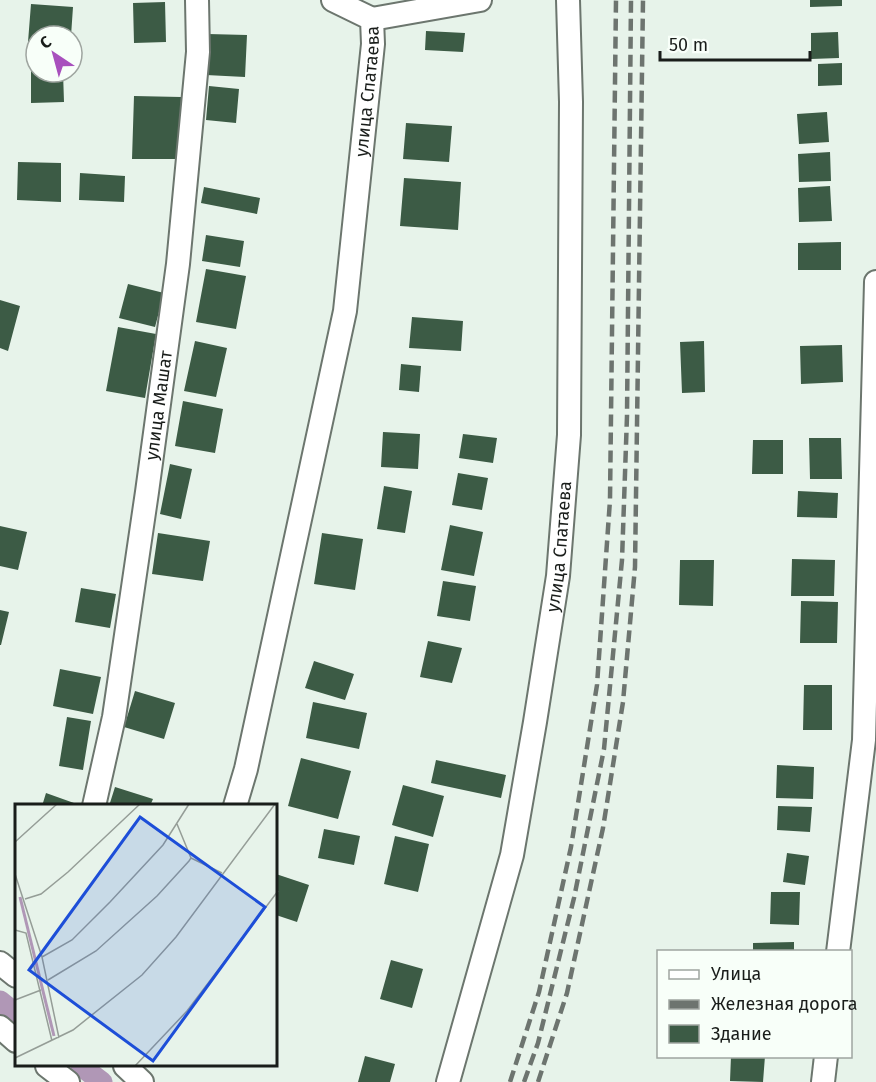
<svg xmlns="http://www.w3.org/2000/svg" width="876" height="1082" font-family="'Fira Sans',sans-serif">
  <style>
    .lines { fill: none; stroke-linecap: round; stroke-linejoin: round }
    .canal { stroke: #b097b6; stroke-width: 21 }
    .building { fill: #3c5b45 }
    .minor-casing { stroke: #6c766e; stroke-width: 26 }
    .minor { stroke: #fff; stroke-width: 22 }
    .rail { stroke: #6d746f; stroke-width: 4.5; stroke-dasharray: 12 6; stroke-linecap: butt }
    .labels { text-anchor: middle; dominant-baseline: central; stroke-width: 6; stroke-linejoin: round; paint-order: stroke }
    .street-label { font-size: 18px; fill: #191d1a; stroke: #f8fff9 }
    .inset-river { fill: none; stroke: #b097b6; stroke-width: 3 }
    .inset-road { fill: none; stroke: #959d97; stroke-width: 1.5 }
    .view { fill: #1d4ed8; fill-opacity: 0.15; stroke: #1d4ed8; stroke-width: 3 }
    .inset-edge { fill: none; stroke: #191d1a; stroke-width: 3 }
  </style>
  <rect width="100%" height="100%" fill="#e7f3ea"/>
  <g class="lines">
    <!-- canal -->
    <path class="canal" d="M0 1001 16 1014
      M81 1066 102 1082"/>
  </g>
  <!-- building -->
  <path class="building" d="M810 0H842V6L810 7Z
    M165 2 166 42 134 43 133 3Z
    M31 4 73 7 71 36H36V43L28 42Z
    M426 31 465 33 463 52 425 50Z
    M838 32 839 58 811 59V33Z
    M208 34 247 35 245 77 206 75Z
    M842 63V85L818 86V64Z
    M31 71 63 72 64 102 31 103Z
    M209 86 239 89 236 123 206 120Z
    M134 96 181 97 180 159H132Z
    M827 112 829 142 799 144 797 114Z
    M406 123 452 126 449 162 403 159Z
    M830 152 831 181 799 182 798 154Z
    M18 162 61 163V202L17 200Z
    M80 173 125 176 124 202 79 200Z
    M404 178 461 182 458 230 400 226Z
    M830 186 832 221 799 222 798 188Z
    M204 187 260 198 257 214 201 203Z
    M206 235 244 241 240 267 202 261Z
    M841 242V270H798V243Z
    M206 269 246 276 236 329 196 322Z
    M128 284 164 293 155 327 119 318Z
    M0 300 20 306 8 351 0 348Z
    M412 317 463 321 461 351 409 348Z
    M118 327 156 334 145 398 106 391Z
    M195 341 227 348 216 397 184 391Z
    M704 341 705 392 682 393 680 342Z
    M842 345 843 382 801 384 800 346Z
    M401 364 421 366 419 392 399 390Z
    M183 401 223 409 215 453 175 446Z
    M383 432 420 434 418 469 381 467Z
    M463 434 497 438 493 463 459 458Z
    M809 438H841L842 479H810Z
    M753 440H783V474H752Z
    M170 464 192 469 181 519 160 514Z
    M458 473 488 478 482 510 452 505Z
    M384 486 412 491 405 533 377 529Z
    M798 491 838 493 837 518 797 517Z
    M450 525 483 532 474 576 441 570Z
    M0 526 27 532 18 570 0 566Z
    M158 533 210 541 203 581 152 574Z
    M322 533 363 539 355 590 314 584Z
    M792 559 835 560 834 596H791Z
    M680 560H714L713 606 679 605Z
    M443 581 476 586 470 621 437 616Z
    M81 588 116 594 110 628 75 622Z
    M801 601 838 602 837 643H800Z
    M0 610 9 612 1 645H0Z
    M428 641 462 648 452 683 420 677Z
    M314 661 354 674 345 700 305 688Z
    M60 669 101 677 93 714 53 706Z
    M804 685H832V730H803Z
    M135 691 175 703 164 739 124 727Z
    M313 702 367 713 359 749 306 738Z
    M67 717 91 721 83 770 59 766Z
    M301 758 351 771 338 819 288 806Z
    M436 760 506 775 501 798 431 783Z
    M777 765 814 767 813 799 776 798Z
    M403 785 444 796 433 837 392 825Z
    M115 787 153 799 150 806H109Z
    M46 793 74 803 73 806H42Z
    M778 806 812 807 810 832 777 830Z
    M324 829 360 836 354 865 318 858Z
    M395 836 429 844 418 892 384 884Z
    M787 853 809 856 805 885 783 882Z
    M276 874 309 885 297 922 276 915Z
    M771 892H800L799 925 770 924Z
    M794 942V952H753V943Z
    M391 960 423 969 412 1008 380 999Z
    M365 1056 395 1064 390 1082H358Z
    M731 1056H765L763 1082 730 1081Z"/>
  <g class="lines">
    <defs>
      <g id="minor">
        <path d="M372 19 480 0"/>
        <path id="s1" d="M94 806 114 717 147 492 178 264 198 52 197 0"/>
        <path id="s2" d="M235 806 246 769 345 311 373 44 372 19 333 0"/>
        <path d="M838 952 864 740 876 282"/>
        <path d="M0 963 16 976"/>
        <path d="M0 1027 16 1041"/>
        <path d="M47 1066 68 1082"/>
        <path d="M125 1066 142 1082"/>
        <path id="s3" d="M448 1082 512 855 535 722 558 576 569 435 571 102 568 0"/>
        <path d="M823 1082 826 1056"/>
      </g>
    </defs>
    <!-- minor casing -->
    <use href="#minor" class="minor-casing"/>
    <!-- minor -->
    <use href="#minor" class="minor"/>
    <!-- rail -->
    <path class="rail" d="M510 1082 539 992 571 847 597 685 610 500 616 0
      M524 1082 538 1043 574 898 604 749 622 560 627 416 631 0
      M538 1082 567 993 603 828 623 702 635 567 643 0"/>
  </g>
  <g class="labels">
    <!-- street labels -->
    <g class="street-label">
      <text stroke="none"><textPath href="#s2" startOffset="728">улица Спатаева</textPath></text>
      <text stroke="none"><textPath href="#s1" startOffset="406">улица Машат</textPath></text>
      <text stroke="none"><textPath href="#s3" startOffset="548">улица Спатаева</textPath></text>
    </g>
  </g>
  <!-- overview -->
  <g transform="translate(15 804)">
    <rect width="262" height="262" fill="#e7f3ea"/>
    <path class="inset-river" d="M5 93 39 232"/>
    <path class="inset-road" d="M0 38 42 0M176 54 207 69M0 70 27 153 44 234M10 95 26 90 53 68 125 0M0 126 11 129 37 237M27 153 57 136 95 98 148 41 174 0M33 176 81 147 142 92 174 57 176 54 162 20M0 196 26 186M0 254 58 226 127 171 161 133 260 0M120 262 172 207 263 87"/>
    <path class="view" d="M125 13 250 103 138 257 14 166Z"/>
    <rect width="262" height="262" class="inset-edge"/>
  </g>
  <!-- legend -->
  <rect x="657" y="950" width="195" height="108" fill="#f8fff9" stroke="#9fa5a0" stroke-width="1.5"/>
  <rect x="669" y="970" width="30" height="9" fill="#ffffff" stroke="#9fa5a0" stroke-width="1.5"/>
  <text x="711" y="980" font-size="18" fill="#191d1a">Улица</text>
  <rect x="669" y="1000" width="30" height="9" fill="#6d746f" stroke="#9fa5a0" stroke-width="1.5"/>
  <text x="711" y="1010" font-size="18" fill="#191d1a">Железная дорога</text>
  <rect x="669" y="1025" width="30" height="18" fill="#3c5b45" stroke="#9fa5a0" stroke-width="1.5"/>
  <text x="711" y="1040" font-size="18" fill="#191d1a">Здание</text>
  <!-- north arrow -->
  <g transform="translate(54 54) rotate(324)"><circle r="28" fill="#f8fff9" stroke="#9fa5a0" stroke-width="1.5"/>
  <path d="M0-4.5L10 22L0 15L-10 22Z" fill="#a850bd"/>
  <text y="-9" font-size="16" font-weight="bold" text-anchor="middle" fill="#191d1a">С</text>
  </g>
  <!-- scale -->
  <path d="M660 51v9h150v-9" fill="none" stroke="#191d1a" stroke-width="3"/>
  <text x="669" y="51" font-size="18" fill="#191d1a" stroke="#f8fff9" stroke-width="4.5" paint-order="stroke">50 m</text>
</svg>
